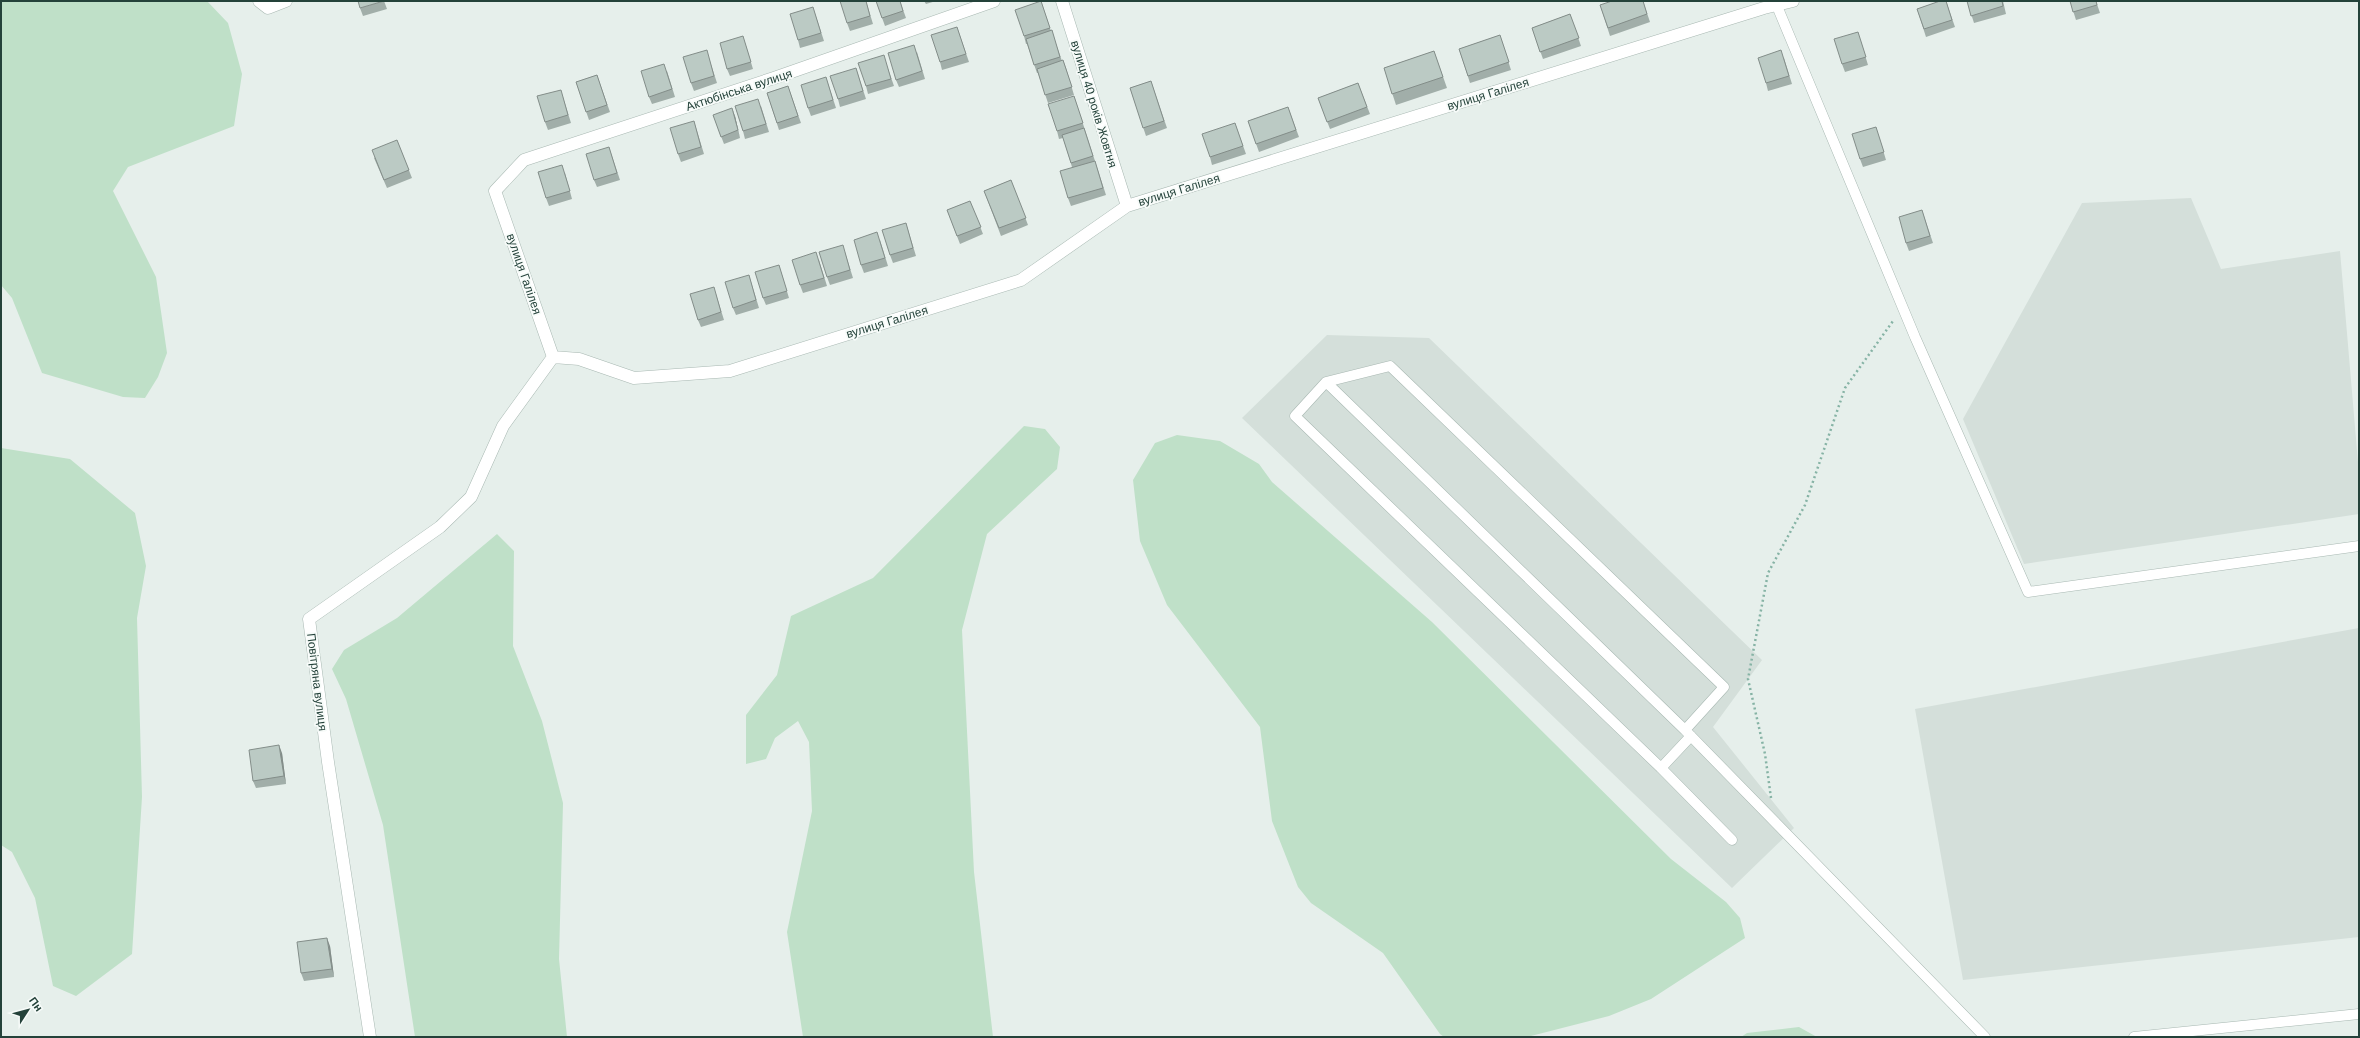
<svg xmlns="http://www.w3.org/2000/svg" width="2360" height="1038" font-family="Helvetica,sans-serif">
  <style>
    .built { fill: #d4dfda }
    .green { fill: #bfe0c8 }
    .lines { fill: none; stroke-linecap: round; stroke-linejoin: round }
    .service-casing { stroke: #a8b8b2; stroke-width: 11 }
    .minor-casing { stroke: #a8b8b2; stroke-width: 13 }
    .path { stroke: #86b3a5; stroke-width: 2.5; stroke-dasharray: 2 3; stroke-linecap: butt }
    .service { stroke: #fff; stroke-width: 10 }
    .minor { stroke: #fff; stroke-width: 12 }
    .wall { fill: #a1aea9 }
    .shaded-wall { fill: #838d89 }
    .building { fill: #bbcac4; stroke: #838d89 }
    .labels { text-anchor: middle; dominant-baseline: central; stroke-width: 3.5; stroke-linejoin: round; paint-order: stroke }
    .street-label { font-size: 12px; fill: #24423a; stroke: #f7fbf9 }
  </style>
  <rect width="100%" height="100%" fill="#e6efeb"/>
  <!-- built -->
  <path class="built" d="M2191 198 2221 269 2340 251 2359 474V514L2024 564 1963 419 2082 203Z
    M1327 335 1429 338 1762 660 1713 727 1794 828 1732 888 1242 418Z
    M2359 628V937L1963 980 1915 709Z"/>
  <!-- green -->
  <path class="green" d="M1 1H207L228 23 242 74 234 126 128 167 113 191 156 277 167 353 158 377 145 398 123 397 42 373 12 298 1 285Z
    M1024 426 1045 429 1060 447 1057 469 987 534 962 630 974 872 993 1037H803L787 932 812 811 809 742 798 721 775 738 766 759 746 764V715L777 675 791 616 873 578Z
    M1177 435 1220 441 1259 464 1272 482 1432 622 1671 859 1726 902 1740 918 1745 938 1651 999 1609 1016 1527 1037H1444L1440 1034 1383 953 1311 903 1298 887 1272 821 1260 727 1167 605 1140 541 1133 480 1155 443Z
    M1 448 70 459 135 513 146 566 137 618 142 797 132 954 76 996 53 986 35 898 12 852 1 845Z
    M497 534 514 551 513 646 542 721 563 803 559 959 567 1037H415L383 825 346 699 332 669 344 650 397 618Z
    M1799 1027 1817 1037H1741L1747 1033Z"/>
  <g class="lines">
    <defs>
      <path id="service" d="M1777 6 1915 337 2028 592 2359 546
        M1326 382 1685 730 1985 1037
        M1685 730 1724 687 1390 366 1326 382 1295 416 1661 768 1732 840
        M1661 768 1691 736
        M2134 1037 2359 1014"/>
      <path id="minor" d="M259 1 268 8 286 1
        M1062 1 1127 206
        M553 357 495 191 524 160 774 78 994 1
        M370 1037 328 762 309 619 440 527 471 497 503 426 553 357 579 359 634 378 730 371 1021 280 1127 206 1764 8 1793 1"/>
    </defs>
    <!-- service casing -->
    <use href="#service" class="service-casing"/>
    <!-- minor casing -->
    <use href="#minor" class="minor-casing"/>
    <!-- path -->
    <path class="path" d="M1771 798 1765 754 1748 679 1768 573 1805 505 1845 388 1893 321"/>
    <!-- service -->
    <use href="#service" class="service"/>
    <!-- minor -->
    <use href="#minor" class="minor"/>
  </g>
  <!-- wall -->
  <path class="wall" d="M384 1 387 9 363 16 360 8Z
    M866 1 873 24 850 31 847 23Z
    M876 1H900L906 18 885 26Z
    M924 1H936L926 4Z
    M1041 1 1051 31 1052 30 1054 38 1062 61 1063 60 1066 68 1074 95 1048 103 1038 73H1037L1027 44H1026L1024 36Z
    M1643 1 1650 22 1610 36 1600 5Z
    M1946 1 1955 27 1926 37 1917 9Z
    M1967 1H2003L2006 14 1974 23Z
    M2070 1H2096L2100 13 2076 20Z
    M813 7 824 41 800 48 798 40Z
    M1570 14 1581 46 1543 59 1532 28Z
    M957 27 969 62 942 70 940 62Z
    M1858 32 1868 65 1845 72 1842 64Z
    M1500 35 1511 70 1470 83 1459 49Z
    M743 36 753 69 730 76 727 69Z
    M1434 51 1447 88 1396 105 1384 68Z
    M917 52 925 79 899 87 896 80Z
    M709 58 717 83 694 91 691 83Z
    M1784 58 1792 84 1768 91 1766 83Z
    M886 63 894 86 868 94 866 86Z
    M856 68 866 99 840 107 838 99Z
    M667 71 675 97 652 104 649 97Z
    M597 75 610 112 589 120 576 82Z
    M826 77 836 108 811 116 808 108Z
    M1151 81 1167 128 1146 136 1130 88Z
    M1358 83 1370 114 1330 129 1318 98Z
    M788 86 801 123 779 130 767 93Z
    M1074 96 1106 195 1071 206 1068 198 1072 167 1063 138 1059 139 1057 131Z
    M563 97 571 123 548 130 545 122Z
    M761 106 769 132 745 139 743 131Z
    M1288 107 1299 137 1259 152 1248 121Z
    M713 115 735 116 740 138 724 144Z
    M694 121 704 154 681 162 678 154Z
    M1235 123 1246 154 1212 165 1210 157Z
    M1876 127 1886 160 1863 167 1860 159Z
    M397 140 412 178 387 188 374 158Z
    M609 147 620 180 597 187 594 180Z
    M565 173 572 199 549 206 546 198Z
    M1011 180 1028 225 1001 236 984 191Z
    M970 201 983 234 960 244 947 210Z
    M1922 210 1933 243 1909 251 1906 243Z
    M906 223 916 256 893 263 890 255Z
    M880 240 888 266 864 273 861 265Z
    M845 252 853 278 830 285 827 277Z
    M819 260 827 286 803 293 800 285Z
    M779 265 789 298 766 305 763 298Z
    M749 275 759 308 736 315 733 308Z
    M716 294 724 320 701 327 698 320Z
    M282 753 286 784 256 788 253 781Z
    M330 946 334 977 304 981 301 973Z"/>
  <!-- shaded-wall -->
  <path class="shaded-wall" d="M732 108 735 116 740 138 738 130Z
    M279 745 282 753 286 784 284 776Z
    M327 938 330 946 334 977 332 969Z"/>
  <!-- building -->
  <path class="building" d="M358 1H384L360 8Z
    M840 1H866L870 16 847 23Z
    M876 1H900L903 11 882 18Z
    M1041 1 1050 28 1024 36 1015 10Z
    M1612 1H1643L1647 14 1608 28 1600 5Z
    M1940 1H1946L1952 20 1924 29 1917 9Z
    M1967 1H2002L2003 6 1971 16Z
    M2070 1H2096L2097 5 2073 12Z
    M813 7 821 33 798 40 790 14Z
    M1570 14 1579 38 1540 52 1532 28Z
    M957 27 966 54 940 62 931 35Z
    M1052 30 1060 57 1034 65 1026 39Z
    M1858 32 1866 57 1842 64 1834 39Z
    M1500 35 1509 62 1468 76 1459 49Z
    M743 36 751 62 727 69 720 43Z
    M914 45 922 71 896 80 888 53Z
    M707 50 714 76 691 83 683 57Z
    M1781 50 1789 76 1766 83 1758 58Z
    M1434 51 1443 77 1392 94 1384 68Z
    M884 55 891 79 866 86 858 63Z
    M1063 60 1072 87 1045 95 1037 69Z
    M664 64 672 89 649 97 641 71Z
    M856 68 863 91 838 99 830 76Z
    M597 75 607 105 586 112 576 82Z
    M826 77 833 100 808 108 801 85Z
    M1151 81 1164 121 1143 128 1130 88Z
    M1358 83 1367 107 1327 122 1318 98Z
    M788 86 798 116 777 123 767 93Z
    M561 90 568 115 545 122 537 96Z
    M1074 96 1083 123 1057 131 1048 104Z
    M758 99 766 124 743 131 735 106Z
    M1288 107 1296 130 1256 144 1248 121Z
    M732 108 738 130 721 137 713 115Z
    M694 121 701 147 678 154 670 128Z
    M1235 123 1243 146 1210 157 1202 134Z
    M1876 127 1884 152 1860 159 1852 134Z
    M1084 128 1093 156 1071 163 1062 135Z
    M397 140 409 170 384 180 372 150Z
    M609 147 617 173 594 180 586 154Z
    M1095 161 1103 188 1068 198 1060 171Z
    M562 165 570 191 546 198 538 172Z
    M1011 180 1026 218 999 228 984 191Z
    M970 201 981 227 957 236 947 210Z
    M1922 210 1930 236 1906 243 1899 217Z
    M906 223 913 248 890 255 882 230Z
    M877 232 885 258 861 265 854 240Z
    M843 245 850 270 827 277 819 252Z
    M816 252 824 278 800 285 792 260Z
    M779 265 787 291 763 298 755 272Z
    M749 275 756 300 733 308 725 282Z
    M714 287 721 312 698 320 690 294Z
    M279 745 284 776 253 781 249 750Z
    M327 938 332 969 301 973 297 942Z"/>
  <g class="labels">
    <!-- street labels -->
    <g class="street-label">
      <text transform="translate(739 90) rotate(-18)">Актюбінська вулиця</text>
      <text transform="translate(1488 94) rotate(-17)">вулиця Галілея</text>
      <text transform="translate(1094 104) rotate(73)">вулиця 40 років Жовтня</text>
      <text transform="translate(1179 190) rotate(-17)">вулиця Галілея</text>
      <text transform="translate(524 274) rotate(71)">вулиця Галілея</text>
      <text transform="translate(887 322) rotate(-17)">вулиця Галілея</text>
      <text transform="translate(317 682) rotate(83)">Повітряна вулиця</text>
    </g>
  </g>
  <!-- border -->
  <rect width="2360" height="1038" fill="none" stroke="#24423a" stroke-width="4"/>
  <!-- north arrow -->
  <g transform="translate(28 1010) rotate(54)" stroke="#f7fbf9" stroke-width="3" paint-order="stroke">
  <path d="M0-3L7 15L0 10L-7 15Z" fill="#24423a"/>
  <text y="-6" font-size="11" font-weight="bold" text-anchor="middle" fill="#24423a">Пн</text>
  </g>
</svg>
